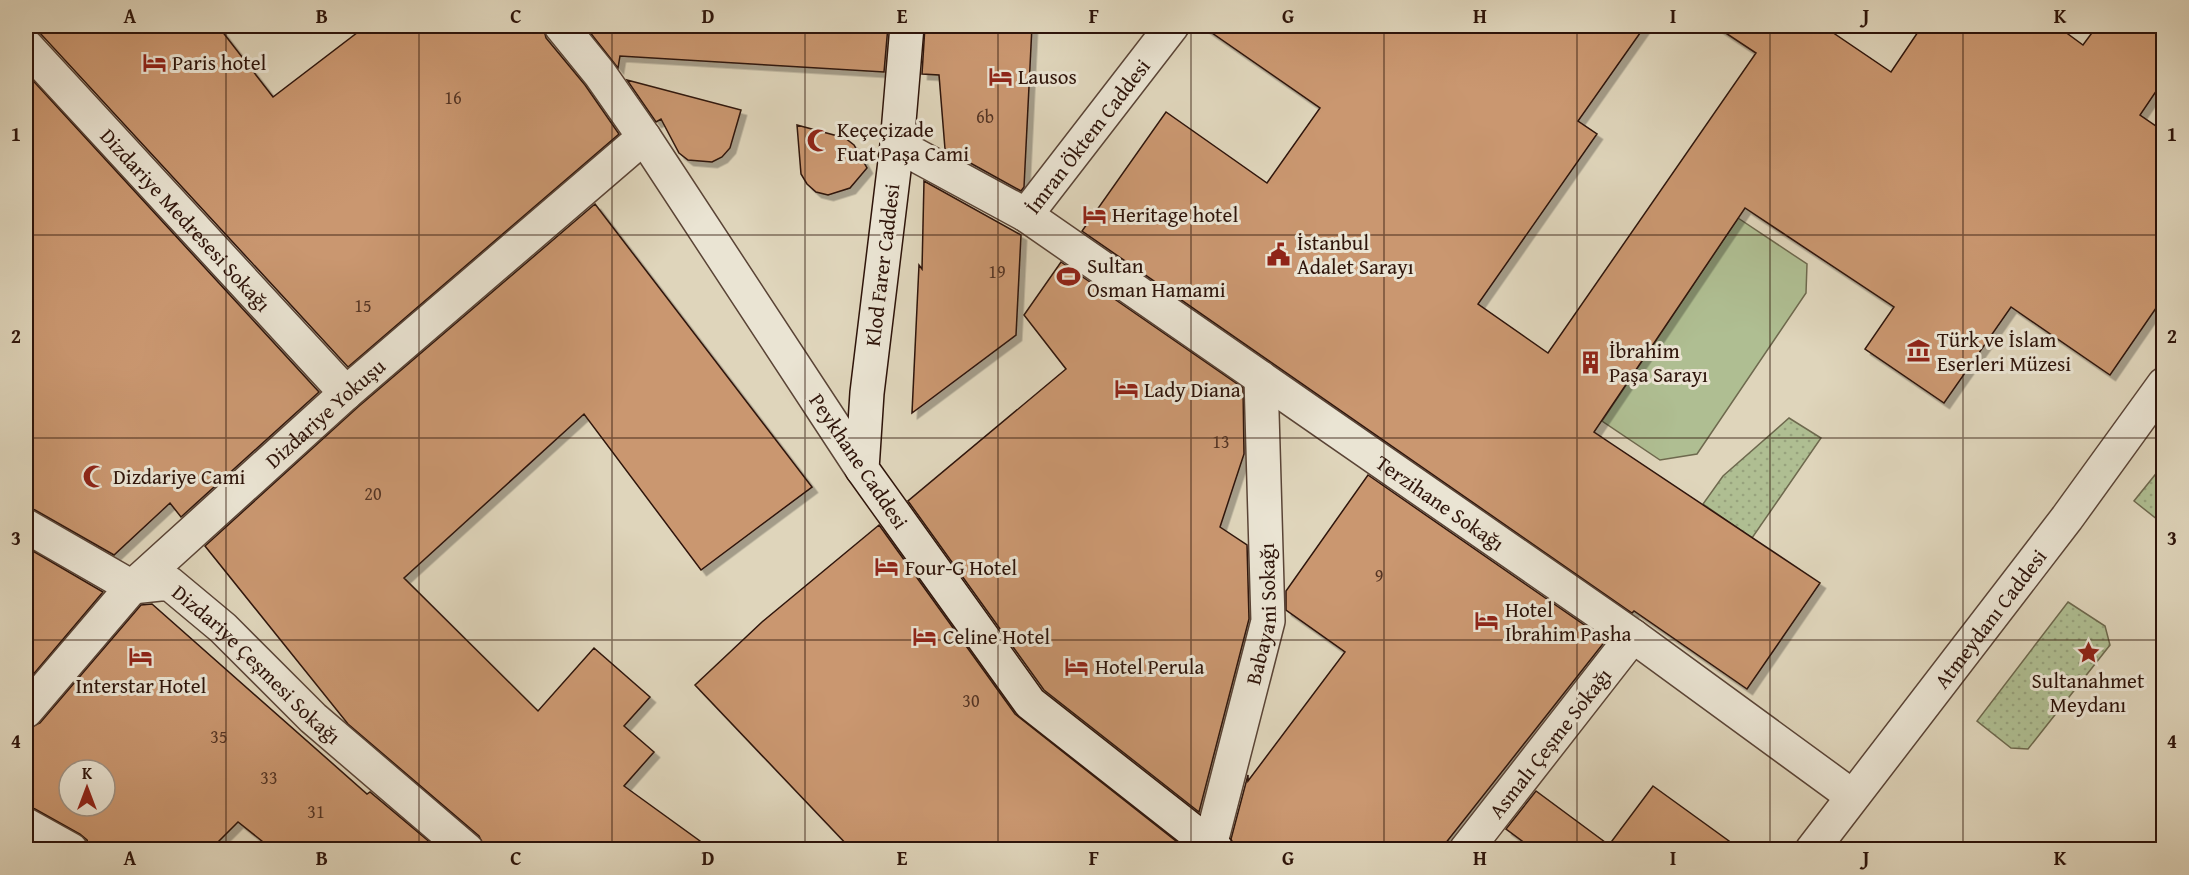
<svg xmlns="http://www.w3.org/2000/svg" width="2189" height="875" font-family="'Gentium Book Plus',serif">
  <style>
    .grass { fill: url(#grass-dots); stroke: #6e694e; stroke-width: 1.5 }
    .garden { fill: #afbe92; stroke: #6e694e; stroke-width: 1.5 }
    .building { fill: #ca9770; stroke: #2e140a; stroke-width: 1.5; fill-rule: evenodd; filter: url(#shadow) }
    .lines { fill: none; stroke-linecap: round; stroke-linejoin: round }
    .pedestrian-casing { stroke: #5a4436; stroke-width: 36 }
    .minor-casing { stroke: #5a4436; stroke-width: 36 }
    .tertiary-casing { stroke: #5a4436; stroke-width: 36 }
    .secondary-casing { stroke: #2e140a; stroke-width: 36 }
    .pedestrian { stroke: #eae4d3; stroke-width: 33 }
    .minor { stroke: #eae4d3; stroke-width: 33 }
    .tertiary { stroke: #eae4d3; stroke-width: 33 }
    .secondary { stroke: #eae4d3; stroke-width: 33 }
    .grid { fill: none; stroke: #2e140a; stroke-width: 1.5; stroke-opacity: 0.55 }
    .labels { text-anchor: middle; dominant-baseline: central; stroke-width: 6; stroke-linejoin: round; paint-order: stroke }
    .number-label { font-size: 18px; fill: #553524 }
    .poi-label { font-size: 21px; fill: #2e140a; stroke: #eae4d3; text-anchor: start }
    .street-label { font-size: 21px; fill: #2e140a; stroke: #eae4d3 }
    .neatline { fill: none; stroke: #2e140a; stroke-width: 2 }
    .grid-label { font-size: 20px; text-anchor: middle; font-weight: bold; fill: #2e140a }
  </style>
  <defs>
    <pattern id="grass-dots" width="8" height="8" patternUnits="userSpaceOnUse" patternTransform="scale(1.5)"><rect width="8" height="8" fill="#afbe92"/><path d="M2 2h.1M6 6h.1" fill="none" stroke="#97a27d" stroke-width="1.8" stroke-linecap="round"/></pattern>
    <filter id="shadow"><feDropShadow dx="5.5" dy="5.5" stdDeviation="0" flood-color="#0004"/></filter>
  </defs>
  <rect width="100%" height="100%" fill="#dfd5bb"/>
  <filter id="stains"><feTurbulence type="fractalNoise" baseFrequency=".00333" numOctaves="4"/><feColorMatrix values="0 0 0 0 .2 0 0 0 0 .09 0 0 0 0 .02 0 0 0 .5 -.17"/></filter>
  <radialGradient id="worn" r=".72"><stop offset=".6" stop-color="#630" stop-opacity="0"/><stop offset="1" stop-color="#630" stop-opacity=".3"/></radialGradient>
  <!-- grass -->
  <path class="grass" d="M1789 418 1821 438 1752 538 1703 504 1723 476Z
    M2163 465V524L2134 501Z
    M2068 602 2105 626 2110 645 2028 749 2011 748 1977 721Z"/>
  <!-- garden -->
  <path class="garden" d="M1738 218 1807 264 1806 293 1697 454 1660 460 1602 421Z"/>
  <!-- building -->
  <path class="building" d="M26 26H218L273 97 366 26H543L546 38 585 85 619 134 348 367 40 33Z
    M585 26H888L884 72 620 56 618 68Z
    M925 26H1032L1024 187 1021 191 945 149 939 75 922 74Z
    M1202 26H1645L1578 121 1597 134 1478 304 1548 353 1756 53 1715 26H1823L1891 72 1922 26H2057L2083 45 2097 26H2163V81L2140 115 2163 131V298L2110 375 2011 307 1944 403 1865 349 1894 307 1745 208 1594 432 1820 583 1747 689 1634 611 1632 613 1082 231 1166 112 1267 183 1320 108Z
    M26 73 319 392 181 517 170 503 114 555 35 510 26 507Z
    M627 80 741 110 730 148 722 157 712 162 688 160 679 153 661 119 656 122Z
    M797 125 845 138 854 145 867 168 850 188 828 195 816 192 807 184 801 174Z
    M924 181 1021 235 1016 335 912 413 919 265 922 269Z
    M595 204 812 487 701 570 584 414 404 578 538 711 594 648 650 697 624 726 654 752 624 786 711 849H485L479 836 348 724 205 546 358 407Z
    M1061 262 1243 388 1244 454 1220 527 1247 545 1249 619 1199 812 1044 690 908 501 1066 369 1024 315Z
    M1368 475 1606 640 1441 849H1235L1231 839 1248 775V781L1345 652 1286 610V591Z
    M879 525 1015 714 1186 849H851L695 685 762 622Z
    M26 547 103 592 26 683Z
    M152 604 367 794 370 792 438 849H272L238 822 211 849H90L87 840 80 834 35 809 26 806V729L40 723 141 605ZM69 770H105V806H69Z
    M1653 786 1740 849H1533L1506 829 1536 791 1609 845Z"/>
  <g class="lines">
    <defs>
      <g id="pedestrian">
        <path d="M1633 636 1852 796"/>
        <path id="s1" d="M1812 850 2067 518 2164 384"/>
      </g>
      <g id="minor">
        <path id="s2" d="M26 46 346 393"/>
        <path id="s3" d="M897 145 1026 215 1633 636 1466 850"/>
        <path id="s4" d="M1026 215 1172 26"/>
        <path id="s5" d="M26 526 132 587 169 583 223 628 313 718 467 850"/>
        <path id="s6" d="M26 711 132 587 346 393 644 137"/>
        <path d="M26 825 71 850"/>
        <path id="s7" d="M1209 850 1268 621 1261 378"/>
      </g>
      <path id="tertiary" d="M561 26 600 74 644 137 862 469"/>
      <path id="secondary" d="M907 26 897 145 867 393 862 469 1030 703 1217 850"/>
    </defs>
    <!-- pedestrian casing -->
    <use href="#pedestrian" class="pedestrian-casing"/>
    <!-- minor casing -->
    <use href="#minor" class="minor-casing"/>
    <!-- tertiary casing -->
    <use href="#tertiary" class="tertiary-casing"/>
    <!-- secondary casing -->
    <use href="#secondary" class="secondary-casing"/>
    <!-- pedestrian -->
    <use href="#pedestrian" class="pedestrian"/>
    <!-- minor -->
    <use href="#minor" class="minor"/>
    <!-- tertiary -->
    <use href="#tertiary" class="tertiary"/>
    <!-- secondary -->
    <use href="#secondary" class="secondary"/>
  </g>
  <!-- grid -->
  <path class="grid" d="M226 26V850M419 26V850M612 26V850M805 26V850M998 26V850M1191 26V850M1384 26V850M1577 26V850M1770 26V850M1963 26V850M26 235H2164M26 438H2164M26 640H2164"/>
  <!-- icons -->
  <defs>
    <symbol id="hotel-bare" viewBox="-9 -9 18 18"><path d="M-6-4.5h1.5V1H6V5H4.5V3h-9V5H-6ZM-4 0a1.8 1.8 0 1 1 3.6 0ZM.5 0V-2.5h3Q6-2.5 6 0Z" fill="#8f2418" stroke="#eae4d3" stroke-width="2.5" paint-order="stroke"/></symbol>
    <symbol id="mosque-bare" viewBox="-9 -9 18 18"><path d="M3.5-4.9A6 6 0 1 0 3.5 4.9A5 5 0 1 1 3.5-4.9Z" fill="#8f2418" stroke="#eae4d3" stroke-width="2.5" paint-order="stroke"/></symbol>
    <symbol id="civic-bare" viewBox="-9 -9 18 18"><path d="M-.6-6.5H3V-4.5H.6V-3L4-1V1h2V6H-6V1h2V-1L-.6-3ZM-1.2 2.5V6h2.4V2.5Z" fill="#8f2418" stroke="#eae4d3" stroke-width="2.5" paint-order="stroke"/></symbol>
    <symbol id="stadium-bare" viewBox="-9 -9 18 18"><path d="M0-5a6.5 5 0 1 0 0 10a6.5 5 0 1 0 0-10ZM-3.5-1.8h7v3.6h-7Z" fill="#8f2418" stroke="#eae4d3" stroke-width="2.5" paint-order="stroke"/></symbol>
    <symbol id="museum-bare" viewBox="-9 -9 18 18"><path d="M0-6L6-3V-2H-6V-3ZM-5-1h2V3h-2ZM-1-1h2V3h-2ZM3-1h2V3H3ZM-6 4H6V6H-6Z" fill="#8f2418" stroke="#eae4d3" stroke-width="2.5" paint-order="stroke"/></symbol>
    <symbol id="building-bare" viewBox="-9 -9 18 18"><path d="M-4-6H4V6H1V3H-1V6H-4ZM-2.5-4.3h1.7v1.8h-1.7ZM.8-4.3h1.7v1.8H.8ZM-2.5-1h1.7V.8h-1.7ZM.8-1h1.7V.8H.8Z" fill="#8f2418" stroke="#eae4d3" stroke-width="2.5" paint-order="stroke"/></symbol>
    <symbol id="sight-bare" viewBox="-9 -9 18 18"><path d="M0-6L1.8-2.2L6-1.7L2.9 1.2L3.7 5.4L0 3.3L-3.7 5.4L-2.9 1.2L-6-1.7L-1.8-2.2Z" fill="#8f2418" stroke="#eae4d3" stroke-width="2.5" paint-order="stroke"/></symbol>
  </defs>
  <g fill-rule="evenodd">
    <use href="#hotel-bare" x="138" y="46" width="33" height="33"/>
    <use href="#hotel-bare" x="984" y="60" width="33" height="33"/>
    <use href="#mosque-bare" x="802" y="124" width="33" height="33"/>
    <use href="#hotel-bare" x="1078" y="198" width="33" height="33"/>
    <use href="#civic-bare" x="1262" y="238" width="33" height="33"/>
    <use href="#stadium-bare" x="1052" y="260" width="33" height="33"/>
    <use href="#museum-bare" x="1902" y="334" width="33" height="33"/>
    <use href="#building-bare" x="1574" y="346" width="33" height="33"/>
    <use href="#hotel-bare" x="1110" y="372" width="33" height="33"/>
    <use href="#mosque-bare" x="78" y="460" width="33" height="33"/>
    <use href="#hotel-bare" x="870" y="550" width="33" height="33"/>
    <use href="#hotel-bare" x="1470" y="604" width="33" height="33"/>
    <use href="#hotel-bare" x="908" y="620" width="33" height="33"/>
    <use href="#sight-bare" x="2072" y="636" width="33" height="33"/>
    <use href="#hotel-bare" x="124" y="640" width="33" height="33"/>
    <use href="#hotel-bare" x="1060" y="650" width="33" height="33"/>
  </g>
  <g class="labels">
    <!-- number labels -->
    <g class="number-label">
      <text x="453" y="97">16</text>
      <text x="985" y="116">6b</text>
      <text x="997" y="271">19</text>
      <text x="363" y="305">15</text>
      <text x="1221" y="441">13</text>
      <text x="373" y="493">20</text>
      <text x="1379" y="575">9</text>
      <text x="971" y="700">30</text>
      <text x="219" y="736">35</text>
      <text x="269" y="777">33</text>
      <text x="316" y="811">31</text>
    </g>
    <!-- poi labels -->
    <g class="poi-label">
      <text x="172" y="62">Paris hotel</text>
      <text x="1018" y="76">Lausos</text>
      <text x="837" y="129">Keçeçizade<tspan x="837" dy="24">Fuat Paşa Cami</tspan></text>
      <text x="1112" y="214">Heritage hotel</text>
      <text x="1297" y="242">İstanbul<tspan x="1297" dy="24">Adalet Sarayı</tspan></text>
      <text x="1087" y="265">Sultan<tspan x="1087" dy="24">Osman Hamami</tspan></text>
      <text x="1937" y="339">Türk ve İslam<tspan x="1937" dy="24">Eserleri Müzesi</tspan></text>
      <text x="1609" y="350">İbrahim<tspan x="1609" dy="24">Paşa Sarayı</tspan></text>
      <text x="1144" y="389">Lady Diana</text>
      <text x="113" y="476">Dizdariye Cami</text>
      <text x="905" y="567">Four-G Hotel</text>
      <text x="1505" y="609">Hotel<tspan x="1505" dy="24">Ibrahim Pasha</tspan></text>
      <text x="943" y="636">Celine Hotel</text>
      <text x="1095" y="666">Hotel Perula</text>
      <text x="2088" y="680" text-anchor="middle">Sultanahmet<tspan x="2088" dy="24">Meydanı</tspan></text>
      <text x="141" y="685" text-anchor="middle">Interstar Hotel</text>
    </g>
    <!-- street labels -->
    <g class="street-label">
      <text stroke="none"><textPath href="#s4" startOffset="100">İmran Öktem Caddesi</textPath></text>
      <text stroke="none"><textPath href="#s2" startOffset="236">Dizdariye Medresesi Sokağı</textPath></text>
      <text transform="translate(882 265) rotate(-83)">Klod Farer Caddesi</text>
      <text stroke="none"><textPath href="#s6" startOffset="423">Dizdariye Yokuşu</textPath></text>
      <text transform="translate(859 461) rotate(56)">Peykhane Caddesi</text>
      <text stroke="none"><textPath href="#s3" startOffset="651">Terzihane Sokağı</textPath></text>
      <text stroke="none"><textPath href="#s7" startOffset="243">Babayani Sokağı</textPath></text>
      <text stroke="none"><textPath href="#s1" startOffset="292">Atmeydanı Caddesi</textPath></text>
      <text stroke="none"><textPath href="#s5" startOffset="279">Dizdariye Çeşmesi Sokağı</textPath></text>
      <text transform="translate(1550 743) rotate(-52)">Asmalı Çeşme Sokağı</text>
    </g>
  </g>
  <!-- margin -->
  <rect width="2189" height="875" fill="none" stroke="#dfd5bb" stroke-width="66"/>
  <!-- north arrow -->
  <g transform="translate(87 788)"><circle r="28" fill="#eae4d3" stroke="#9f9183" stroke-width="1.5"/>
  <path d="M0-4.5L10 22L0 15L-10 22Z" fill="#8f2418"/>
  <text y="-9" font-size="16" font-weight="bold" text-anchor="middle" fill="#2e140a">K</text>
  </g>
  <rect x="33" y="33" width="2123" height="809" class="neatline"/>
  <g class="grid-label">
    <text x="130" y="23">A</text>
    <text x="322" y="23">B</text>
    <text x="516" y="23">C</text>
    <text x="708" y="23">D</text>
    <text x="902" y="23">E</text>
    <text x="1094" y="23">F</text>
    <text x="1288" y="23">G</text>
    <text x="1480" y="23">H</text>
    <text x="1673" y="23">I</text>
    <text x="1866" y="23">J</text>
    <text x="2060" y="23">K</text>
    <text x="16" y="141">1</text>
    <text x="2172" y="141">1</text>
    <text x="16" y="343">2</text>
    <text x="2172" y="343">2</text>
    <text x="16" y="545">3</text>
    <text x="2172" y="545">3</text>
    <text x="16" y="748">4</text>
    <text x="2172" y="748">4</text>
    <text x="130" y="865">A</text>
    <text x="322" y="865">B</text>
    <text x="516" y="865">C</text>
    <text x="708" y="865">D</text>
    <text x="902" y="865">E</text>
    <text x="1094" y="865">F</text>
    <text x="1288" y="865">G</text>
    <text x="1480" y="865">H</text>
    <text x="1673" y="865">I</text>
    <text x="1866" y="865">J</text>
    <text x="2060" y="865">K</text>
  </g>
  <rect width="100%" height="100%" filter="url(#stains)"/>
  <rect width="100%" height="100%" fill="url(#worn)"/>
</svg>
